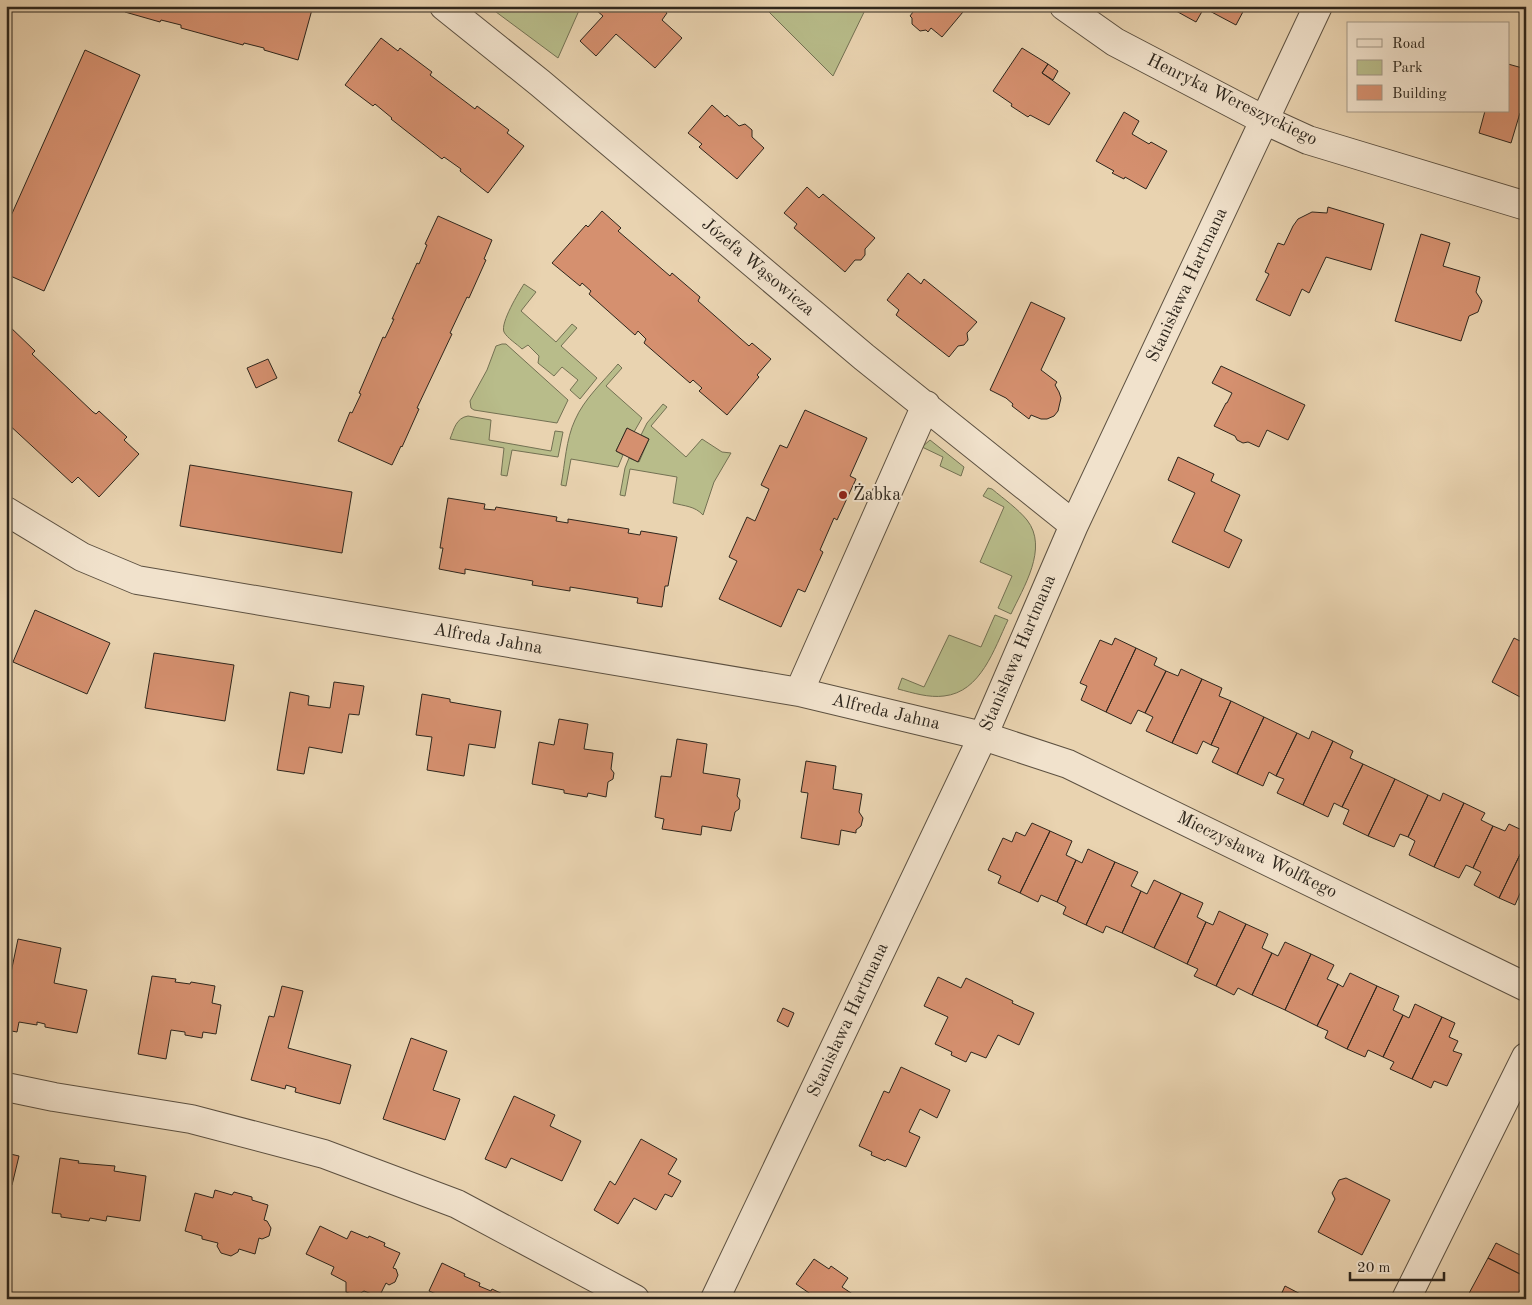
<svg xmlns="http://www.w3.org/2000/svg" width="1532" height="1305" font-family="'Old Standard TT',serif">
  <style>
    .green { fill: #b8bc8a; stroke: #737153 }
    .building { fill: #d5906f; stroke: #2e261c }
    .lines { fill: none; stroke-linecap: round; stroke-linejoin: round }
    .street-casing { stroke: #5d5141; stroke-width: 30 }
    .street { stroke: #f1e2cc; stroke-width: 28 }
    .poi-dot { fill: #8f2418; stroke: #f1e2cc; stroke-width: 2 }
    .labels { text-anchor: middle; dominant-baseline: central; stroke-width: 4; stroke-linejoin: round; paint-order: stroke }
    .street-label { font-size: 18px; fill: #2e261c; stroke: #f1e2cc }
    .poi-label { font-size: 18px; fill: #2e261c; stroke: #f1e2cc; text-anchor: start }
  </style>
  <rect width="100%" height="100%" fill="#e9d3b0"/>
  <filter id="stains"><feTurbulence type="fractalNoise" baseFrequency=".004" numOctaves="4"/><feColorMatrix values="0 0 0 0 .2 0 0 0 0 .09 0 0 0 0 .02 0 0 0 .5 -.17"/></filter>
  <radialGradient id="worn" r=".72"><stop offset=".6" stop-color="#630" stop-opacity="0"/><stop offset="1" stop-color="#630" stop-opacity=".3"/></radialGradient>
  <!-- green -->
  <path class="green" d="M488 6H581L558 58Z
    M763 6H867L833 76Z
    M524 284 536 292 521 311 556 342 572 324 577 328 561 346 597 378 580 399 570 390 578 380 562 367 554 376 538 363 539 356 528 345 522 349C517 344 507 338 504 332 500 323 519 292 524 284Z
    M502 344H506L568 400 557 423 474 410 471 408 470 401 487 370 496 346Z
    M618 364 622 368 606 386 642 418 634 432 627 428 616 451 623 455 618 467 571 459 566 486 561 485C565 464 566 439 575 420 584 399 603 382 618 364Z
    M663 404 667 407 651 426 686 457 702 439 722 452 731 453 714 482 703 515C695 506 684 506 673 503L677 477 630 469 625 496 620 495 625 468 629 458 639 462 649 439 641 435 647 423Z
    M468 416 491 420 489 440 551 451 555 431 563 432 558 457 512 450 507 476 501 475 504 448 450 439C454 429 456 418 468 416Z
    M930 440 964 467 961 476 940 466 943 457 922 447Z
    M988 488 992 489C1004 499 1018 509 1027 520 1049 548 1023 588 1011 614L998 608 1012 576 980 562 1004 507 983 496Z
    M995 615 1008 620C994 649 981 692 944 696 929 698 913 693 898 689L902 678 924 687 949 635 981 647Z"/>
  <!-- building -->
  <path class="building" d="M127 6H313L298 60 264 50V48L244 43 243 45 181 28V25L161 20 160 22 125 12Z
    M600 6H659L667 13 662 20 682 38 655 68 616 34 596 56 580 41 603 16 596 10Z
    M906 6H968L942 37 931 28 928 32 926 30 920 31 912 24V18L910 16 913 12Z
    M1167 6H1246L1236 25 1204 8 1196 22Z
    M381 38 398 51 400 48 432 72 430 75 475 109 477 106 509 130 507 133 524 146 488 193 460 171 461 169 444 157 442 159 391 119 392 118 375 104 373 106 345 85Z
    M1022 48 1048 64 1042 73 1070 93 1049 125 1030 115 1028 117 1011 106 1012 104 993 91Z
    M85 50 140 75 44 291 6 274V227Z
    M1048 64 1058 71 1053 80 1042 73Z
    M1508 64 1526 69V115L1520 113 1511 143 1479 133 1485 111H1508Z
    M712 105 725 117 727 115 739 126 745 124 752 130V137L764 148 737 179 699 147 702 144 688 133Z
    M1124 112 1139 121 1132 134 1149 144 1151 142 1167 151 1146 189 1125 177 1124 179 1112 173 1114 171 1096 161Z
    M807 187 819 198 823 194 875 238 865 249V255L861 260H855L845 272 794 228 797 224 784 213Z
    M1328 207 1384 224 1371 270 1326 257 1309 293 1302 289 1290 316 1256 300 1269 274 1265 272 1278 243 1284 245 1293 226 1298 219 1312 212 1327 213Z
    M602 211 621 228 618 231 670 276 672 273 700 297 698 301 749 346 752 343 771 359 757 375 759 377 727 415 699 391 702 388 693 380 690 383 644 343 646 339 638 331 635 335 589 294 591 291 582 283 580 286 552 263 586 225 588 227Z
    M438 216 492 240 484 259 486 260 469 298 467 297 450 333 452 334 417 408 419 409 402 447 401 446 392 465 338 441 350 412 352 413 361 394 359 393 383 337 385 338 394 319H392L417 263 419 264 427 245 425 244Z
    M1421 234 1450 243 1443 266 1480 277 1476 292 1482 301 1478 312 1469 316 1461 341 1395 321Z
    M908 273 921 284 924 279 977 322 967 333 968 340 964 345 958 346 949 357 896 315 899 310 887 300Z
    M1031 302 1065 318 1041 370 1057 382 1055 385 1059 392 1061 398 1058 411 1054 416 1047 419H1041L1031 415 1029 419 1012 406 1013 404 1006 398 990 390Z
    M7 324 35 351 32 354 93 412 96 414 99 411 127 437 124 440 139 454 99 497 78 477 72 483 6 422Z
    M268 359 277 378 256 388 247 368Z
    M1221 366 1305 405 1288 440 1267 430 1259 447 1248 442 1243 443 1237 440 1235 436 1214 426 1226 403H1227L1232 393 1212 383Z
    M805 410 867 438 850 476 856 479 837 520 834 518 820 550 823 552 805 592 798 589 781 627 719 599 737 561 729 557 747 517 755 521 769 489 761 485 780 445 787 448Z
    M627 428 649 439 638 462 616 451Z
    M1178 457 1214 474 1211 481 1240 495 1224 531 1242 540 1229 568 1172 542 1195 493 1168 480Z
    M190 465 352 492 342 553 180 526Z
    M448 498 485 504 484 509 495 510 496 507 557 517 556 521 568 523V519L629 529 628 533 640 535 641 531 677 537 668 586H665L662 607 637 603 638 598 570 587V591L532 585 533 581 465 569V574L439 569 443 548H440Z
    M35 610 110 643 87 694 13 662Z
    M1115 638 1136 648 1106 712 1081 700 1087 686 1080 683 1100 640 1112 645Z
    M1514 638 1526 644V691L1522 698 1492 682Z
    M1136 648 1157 658 1154 665 1166 671 1145 713 1138 710 1131 724 1106 712Z
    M154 653 234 665 225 721 145 708Z
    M1181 669 1202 679 1172 743 1146 731 1153 717 1145 713 1166 671 1178 676Z
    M1202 679 1222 688 1219 696 1231 701 1211 745 1203 741 1197 754 1172 743Z
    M334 682 364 686 359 715 349 714 342 753 309 747 304 774 277 770 290 692 309 696 308 705 330 708Z
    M422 694 450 699V702L501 711 495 748 469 744 464 776 427 770 432 737 416 735Z
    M1231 701 1264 717 1237 774 1212 762 1219 748 1211 745Z
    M1264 717 1297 733 1276 776 1269 772 1263 786 1237 774Z
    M559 719 588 724 584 749 613 753 611 769 614 773 613 779 608 782 606 797 588 793 587 797 564 793V790L532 784 539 742 554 745Z
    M1312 731 1333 741 1303 805 1277 793 1284 779 1276 776 1297 733 1309 739Z
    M677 739 707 744 703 773 740 779 737 796 740 800 739 809 735 812 731 831 702 826 701 835 662 829 664 819 655 817 661 776 671 777Z
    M1333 741 1353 751 1350 758 1363 764 1342 807 1334 803 1328 817 1303 805Z
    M806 761 836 766 833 789 862 794 859 812 863 818 861 826 856 830V833L841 830 839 845 801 838 808 793 801 792Z
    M1363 764 1395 779 1368 836 1343 824 1349 810 1342 807Z
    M1395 779 1428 795 1408 837 1400 834 1394 847 1368 836Z
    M1443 793 1464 803 1434 867 1409 855 1415 841 1408 837 1428 795 1440 801Z
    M1464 803 1485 813 1481 820 1493 826 1473 868 1466 865 1459 878 1434 867Z
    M1032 823 1050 831 1020 893 998 883 1001 876 988 870 1003 838 1012 842 1016 832 1025 836Z
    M1509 824 1526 832V842L1499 898 1474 885 1481 872 1473 868 1493 826 1505 831Z
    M1050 831 1072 841 1066 855 1076 860 1057 902 1041 895 1038 902 1020 893Z
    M1526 842V893L1521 891 1515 905 1499 898Z
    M1088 849 1115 862 1086 925 1063 914 1066 907 1057 902 1076 860 1082 863Z
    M1115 862 1138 872 1131 886 1141 891 1122 933 1106 926 1103 933 1086 925Z
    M1154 880 1181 893 1154 948 1122 933 1141 891 1147 894Z
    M1181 893 1203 903 1197 917 1206 922 1187 964 1154 948Z
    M1219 911 1246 924 1216 986 1194 976 1198 969 1187 964 1206 922 1213 925Z
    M1246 924 1268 934 1262 948 1272 953 1252 995 1238 988 1234 995 1216 986Z
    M18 939 61 948 54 983 87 990 77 1033 45 1027V1024L37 1022V1025L19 1022 17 1032 6 1030V987H8Z
    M1285 942 1311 954 1285 1010 1252 995 1272 953 1278 956Z
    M1311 954 1334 965 1327 979 1338 984 1317 1026 1285 1010Z
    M1350 973 1377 986 1347 1049 1325 1038 1328 1031 1317 1026 1338 984 1343 987Z
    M152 976 176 979 175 982 190 984 191 982 215 986 212 1003 221 1005 216 1034 203 1032 202 1038 185 1035V1032L171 1030 166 1059 138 1054Z
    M938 977 961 988 966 978 1013 1001 1012 1003 1034 1013 1019 1045 998 1035 986 1058 971 1052 966 1062 951 1055 952 1052 935 1044 948 1017 924 1006Z
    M282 986 303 991 288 1048 351 1065 340 1104 295 1092 296 1088 286 1085 285 1089 251 1080 269 1016 274 1017Z
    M1377 986 1399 996 1393 1010 1403 1015 1383 1057 1368 1050 1365 1057 1347 1049Z
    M1415 1004 1442 1017 1412 1079 1390 1069 1394 1062 1383 1057 1403 1015 1409 1018Z
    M783 1008 794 1013 788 1027 777 1021Z
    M1442 1017 1455 1023 1449 1037 1458 1041 1453 1051 1462 1054 1447 1086 1434 1081 1431 1088 1412 1079Z
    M411 1038 447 1051 433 1090 460 1099 445 1140 383 1119Z
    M901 1067 950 1090 937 1118 920 1109 909 1132 920 1137 906 1167 887 1159 885 1161 871 1155 872 1152 859 1146 884 1091 889 1093Z
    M514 1096 555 1115 550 1126 581 1141 562 1181 511 1158 506 1168 485 1159Z
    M641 1139 677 1159 668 1174 681 1181 672 1197 665 1194 656 1210 634 1198 618 1224 594 1210 610 1181 615 1185Z
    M6 1153 19 1156 12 1185 6 1183Z
    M60 1158 79 1161 78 1163 115 1166 114 1171 146 1176 140 1221 107 1216 106 1221 90 1218 89 1221 61 1217V1214L52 1213Z
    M1346 1178 1390 1200 1362 1255 1318 1232 1335 1199 1332 1193 1339 1180Z
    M215 1190 232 1195 234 1192 252 1197V1200L268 1205 264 1220 267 1221 271 1228 269 1236 262 1239 259 1238 255 1254 239 1249 238 1252 231 1256 221 1253 217 1246 218 1243 202 1239V1236L185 1231 195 1193 213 1198Z
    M320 1226 347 1239 351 1231 368 1238 369 1236 385 1243 384 1246 400 1253 393 1268 396 1269 398 1275 395 1282 389 1285 386 1283 379 1297 364 1291 356 1296 346 1292V1282L331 1274 334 1267 306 1254Z
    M1496 1243 1526 1258V1277L1488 1258Z
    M1488 1258 1526 1277 1516 1299H1466Z
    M814 1259 829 1269 831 1266 848 1278 842 1287 860 1299H809L812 1295 796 1284Z
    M442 1263 465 1274 464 1276 480 1283 479 1286 491 1291 492 1289 511 1298 510 1299H448L429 1291Z
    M1285 1286 1310 1299H1279Z"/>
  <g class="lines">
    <defs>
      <path id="street" d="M444 6 540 83 864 357 1074 525
        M1064 6 1115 42 1264 120 1308 140 1526 206
        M6 511 82 557 137 580 799 692 983 736 1068 764 1526 987
        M799 692 926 405
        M6 1087 54 1097 191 1119 324 1154 457 1204 635 1299
        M715 1299 983 736 1074 525 1318 6
        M1406 1299 1526 1057"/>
    </defs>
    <!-- street casing -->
    <use href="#street" class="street-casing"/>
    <!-- street -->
    <use href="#street" class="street"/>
  </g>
  <!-- markers -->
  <circle class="poi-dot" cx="843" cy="495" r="5"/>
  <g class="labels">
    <!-- street labels -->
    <g class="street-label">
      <text transform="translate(1232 100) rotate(26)">Henryka Wereszyckiego</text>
      <text transform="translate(758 267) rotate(40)">Józefa Wąsowicza</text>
      <text transform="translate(1187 285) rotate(-65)">Stanisława Hartmana</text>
      <text transform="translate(488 639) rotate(10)">Alfreda Jahna</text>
      <text transform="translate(1018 653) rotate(-67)">Stanisława Hartmana</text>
      <text transform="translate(886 712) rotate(13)">Alfreda Jahna</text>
      <text transform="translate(1257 855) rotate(26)">Mieczysława Wolfkego</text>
      <text transform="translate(848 1020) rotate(-65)">Stanisława Hartmana</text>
    </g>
    <!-- poi labels -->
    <g class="poi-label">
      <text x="853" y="495">Żabka</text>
    </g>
  </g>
  <!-- margin -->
  <rect width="1532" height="1305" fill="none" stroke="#e9d3b0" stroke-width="25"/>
  <rect x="8" y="8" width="1517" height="1290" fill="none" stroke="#2e261c" stroke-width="2.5"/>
  <rect x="12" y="12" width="1507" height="1280" fill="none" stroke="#2e261c"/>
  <!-- legend -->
  <rect x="1347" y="22" width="162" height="90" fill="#f1e2cc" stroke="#a39786"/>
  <rect x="1357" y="39" width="25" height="8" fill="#f1e2cc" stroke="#a39786"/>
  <text x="1392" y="48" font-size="15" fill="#2e261c">Road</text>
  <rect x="1357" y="60" width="25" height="15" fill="#b8bc8a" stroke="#a39786"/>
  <text x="1392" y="72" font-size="15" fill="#2e261c">Park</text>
  <rect x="1357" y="85" width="25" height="15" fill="#d5906f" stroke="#a39786"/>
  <text x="1392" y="98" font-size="15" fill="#2e261c">Building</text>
  <!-- scale -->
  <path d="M1350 1272v8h94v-8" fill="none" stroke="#2e261c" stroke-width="2.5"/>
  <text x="1357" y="1272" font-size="15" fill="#2e261c" stroke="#f1e2cc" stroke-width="4" paint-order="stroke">20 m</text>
  <rect width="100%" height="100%" filter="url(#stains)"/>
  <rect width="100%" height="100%" fill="url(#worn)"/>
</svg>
